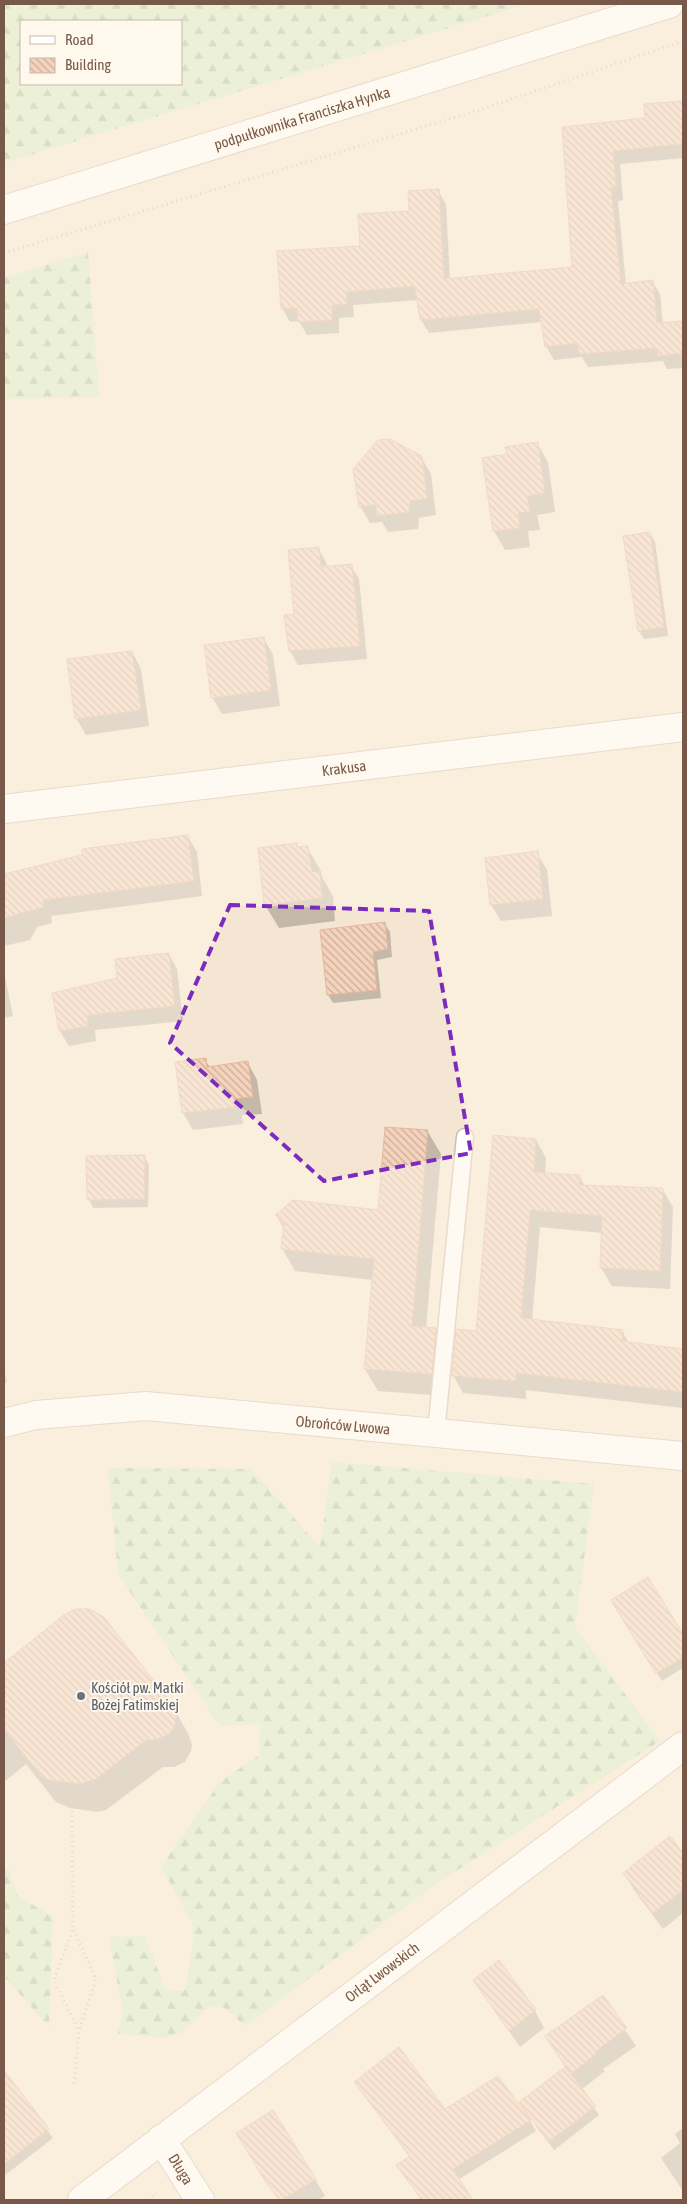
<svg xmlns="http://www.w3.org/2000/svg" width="687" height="2204" font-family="'Asap Condensed',sans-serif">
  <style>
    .residential { fill: #f5e6d3 }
    .forest { fill: url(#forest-firs); fill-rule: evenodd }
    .shadow { fill: #0003 }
    .building { fill: url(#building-back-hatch); stroke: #e7b89b }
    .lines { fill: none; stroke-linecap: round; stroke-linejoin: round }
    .service-casing { stroke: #d2bdad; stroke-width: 19 }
    .minor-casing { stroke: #d2bdad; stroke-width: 30 }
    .path { stroke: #d9b59e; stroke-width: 3; stroke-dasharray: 1 4; stroke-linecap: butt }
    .service { stroke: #fff; stroke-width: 16 }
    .minor { stroke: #fff; stroke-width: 28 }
    .marked { fill: none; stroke: #7b2cbf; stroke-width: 4; stroke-dasharray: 10 6; stroke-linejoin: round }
    .worship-dot { fill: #6b7280; stroke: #fff8ed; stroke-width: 2 }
    .labels { text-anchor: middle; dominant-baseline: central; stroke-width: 4; stroke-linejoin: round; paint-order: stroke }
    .street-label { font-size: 15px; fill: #785949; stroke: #fff8ed }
    .worship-label { font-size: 15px; fill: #5b616d; stroke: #fff8ed; text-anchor: start }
  </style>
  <defs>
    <pattern id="forest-firs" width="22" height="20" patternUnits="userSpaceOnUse" patternTransform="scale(1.25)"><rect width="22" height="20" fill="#d4ecc3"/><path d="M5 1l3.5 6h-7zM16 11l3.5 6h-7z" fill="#b1c2a0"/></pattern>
    <pattern id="building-back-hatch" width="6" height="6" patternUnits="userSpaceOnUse" patternTransform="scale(1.25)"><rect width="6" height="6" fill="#f4d2bc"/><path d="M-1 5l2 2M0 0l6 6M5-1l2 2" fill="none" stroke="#caad9b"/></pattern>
  </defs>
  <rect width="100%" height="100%" fill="#fdf4e5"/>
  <!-- residential -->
  <path class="residential" d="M528 4H683V2200H4V163Z"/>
  <!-- forest -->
  <path class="forest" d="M4 4H528L4 163ZM21 21H181V84H21Z
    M88 252 99 397 4 399V278Z
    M332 1462 594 1484 575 1627 660 1741 437 1883 245 2026 223 2007 209 2006 183 2032 166 2038 118 2034 123 2013 109 1937 145 1936 166 1991 185 1990 193 1943 192 1922 161 1867 220 1782 259 1755 260 1723 220 1726 118 1574 108 1468 251 1469 320 1547Z
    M4 1867 9 1870 18 1897 53 1916 49 2027 4 1976Z"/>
  <!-- shadow -->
  <path class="shadow" d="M683 102V158L620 164 623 200 618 201 626 285 652 281 660 294 663 324 683 322V368L667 369 663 361 588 367 582 357 554 360 546 346 542 322 429 333 421 320 418 300 353 305 354 317 339 318V333L307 335 299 321 290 322 282 308 438 191 446 204 450 280 574 268 563 128 646 120 645 105Z
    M537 443 548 462 555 512 537 515 540 530 528 531 530 547 505 550 494 531 484 459 508 455Z
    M421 457 431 474 436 515 419 518 418 529 388 532 382 522 370 523 360 506Z
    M650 533 655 542 668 636 644 639 639 631Z
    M318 548 326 562 327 568 351 566 359 579 367 659 298 665 290 651 286 616 296 615Z
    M264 639 273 655 280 706 222 714 212 697Z
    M132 652 141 669 149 726 86 735 76 718Z
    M188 837 197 852 202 896 51 916 52 923 37 927 30 940 4 946V875L84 856Z
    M296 845 298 849 307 847 321 871 322 877 333 896 335 921 279 928 265 905 259 849Z
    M537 853 547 870 552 916 501 921 491 905Z
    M385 924 390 932 392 957 377 960 381 998 333 1003 328 995 321 931Z
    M169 954 177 969 183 1021 95 1030 96 1041 69 1046 60 1031 119 979Z
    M4 972 13 1016 4 1018Z
    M205 1060 210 1067 248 1063 257 1080 262 1114 242 1115 243 1124 193 1130 183 1113 177 1064Z
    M428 1132 441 1154 426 1328 436 1329 448 1351 444 1396 378 1391 365 1369 373 1280 295 1271 282 1248 284 1229 276 1215 379 1212Z
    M536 1140 546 1158 545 1174 579 1176 585 1186 662 1189 673 1207 670 1289 612 1286 601 1268 602 1233 540 1227 532 1321 622 1331 629 1343 683 1350V1408L526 1390V1399L463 1393 453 1375 477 1332Z
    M144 1156 149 1165 148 1207 93 1208 89 1199Z
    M4 1368 7 1383H4Z
    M648 1579 683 1636V1668L662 1681 618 1609Z
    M70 1612 171 1704 188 1733 192 1745 191 1751 185 1762 174 1767H163L106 1810 97 1812 70 1808 56 1802 26 1764 4 1782V1664Z
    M670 1838 683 1855V1913L663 1929 634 1890 624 1873Z
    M474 1980 535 2011 544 2028 520 2047Z
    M602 1997 636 2046 603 2069 605 2071 581 2090 599 2115 554 2150 529 2116 528 2117 536 2131 458 2180 471 2200H421L398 2165 410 2158 356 2082 445 2111 526 2116 528 2115 520 2102 566 2068 546 2037Z
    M10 2081 53 2138 4 2176V2086Z
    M683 2128V2191L661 2158 680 2143 675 2134Z
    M248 2150 315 2179 325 2196 318 2200H280Z"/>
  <!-- building -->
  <path class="building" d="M683 101V144L613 151 616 187H611L621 284 653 280 657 323 683 321V353L658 356 657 348 579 354 578 343 545 347 539 309 420 320 415 286 346 292 347 304 332 305V320L298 322 297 308 281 309 277 251 360 246 358 214 409 211 408 191 439 189 444 279 572 267 562 127 645 118 644 104Z
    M390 439 422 456 427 499 410 501 409 512 377 516 376 505 359 507 353 469 378 440Z
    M538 442 545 493 527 496 530 511 518 513 520 528 493 531 482 458 507 454 505 447Z
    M650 532 664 627 638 631 623 536Z
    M319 547 321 567 352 564 360 646 289 651 284 615 294 614 288 550Z
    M264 637 271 690 211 698 204 645Z
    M132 651 141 710 75 719 67 659Z
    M188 835 194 881 43 900 44 907 4 918V874L82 855V849Z
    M297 843V847L308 846 312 872 320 871 322 898 264 905 258 848Z
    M538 851 543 899 490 905 485 858Z
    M385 922 388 949 373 952 377 990 327 995 320 930Z
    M169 953 175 1006 87 1015 88 1026 59 1031 52 993 117 978 115 959Z
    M206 1058 207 1067 248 1061 253 1097 234 1099 235 1107 182 1113 175 1062Z
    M385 1127 428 1130 412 1326 436 1328 432 1374 364 1369 374 1259 281 1249 284 1224 275 1215 293 1200 378 1210Z
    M493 1135 536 1139 534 1172 580 1175 579 1185 663 1188 660 1271 600 1268 602 1216 530 1210 521 1318 623 1330 622 1341 683 1349V1392L516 1373V1381L452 1376 456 1329 476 1331Z
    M145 1155 144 1199 87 1200 86 1156Z
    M648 1577 683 1634V1657L656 1674 611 1600Z
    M75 1609H89L104 1617 172 1704 176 1716 175 1726 169 1734 158 1739 146 1740 96 1779 80 1784 49 1780 41 1776 4 1729V1663L64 1615Z
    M670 1836 683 1853V1890L653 1913 623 1873Z
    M499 1960 536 2010 509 2031 473 1980Z
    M603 1995 627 2028 595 2052 596 2054 571 2074 545 2036Z
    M399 2047 445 2109 498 2076 531 2120 453 2169 473 2200H422L396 2165 410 2156 354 2082Z
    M565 2067 596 2106 548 2142 519 2102Z
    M4 2070 49 2129 4 2164Z
    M273 2110 316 2179 282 2200H279L264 2179 236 2133Z"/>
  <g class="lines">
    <defs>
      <path id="service" d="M436 1433 465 1137"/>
      <path id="minor" d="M4 210 669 4
        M4 809 683 727
        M4 1423 36 1415 146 1406 683 1456
        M161 2139 200 2200
        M82 2200 683 1746"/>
    </defs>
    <!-- service casing -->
    <use href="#service" class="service-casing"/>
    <!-- minor casing -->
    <use href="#minor" class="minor-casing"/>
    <!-- path -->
    <path class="path" d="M4 253 476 111 683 41
      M72 1796 73 1929 54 1980 79 2031
      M74 1930 96 1979 79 2031 74 2085
      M149 2200 157 2193"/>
    <!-- service -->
    <use href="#service" class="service"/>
    <!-- minor -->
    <use href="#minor" class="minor"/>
  </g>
  <!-- marked area -->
  <path d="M0 0H687V2204H0ZM230 905 429 911 471 1153 324 1181 170 1043Z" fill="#fdf4e5" fill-opacity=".55" fill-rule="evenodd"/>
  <path class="marked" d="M230 905 429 911 471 1153 324 1181 170 1043Z"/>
  <!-- markers -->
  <circle class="worship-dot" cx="81" cy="1696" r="5"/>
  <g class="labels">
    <!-- street labels -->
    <g class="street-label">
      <text transform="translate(302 118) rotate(-17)">podpułkownika Franciszka Hynka</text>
      <text transform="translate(344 768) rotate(-7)">Krakusa</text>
      <text transform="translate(343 1425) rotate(5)">Obrońców Lwowa</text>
      <text transform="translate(382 1972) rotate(-37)">Orląt Lwowskich</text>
      <text transform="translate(181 2169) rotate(58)">Długa</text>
    </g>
    <!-- worship labels -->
    <g class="worship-label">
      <text x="91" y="1687">Kościół pw. Matki<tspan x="91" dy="17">Bożej Fatimskiej</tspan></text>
    </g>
  </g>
  <!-- border -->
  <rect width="687" height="2204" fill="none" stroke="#785949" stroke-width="10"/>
  <!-- legend -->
  <rect x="20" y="20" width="162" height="65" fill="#fff8ed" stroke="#c9b8ab"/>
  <rect x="30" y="36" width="25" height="8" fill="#ffffff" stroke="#c9b8ab"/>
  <text x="65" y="45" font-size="15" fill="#785949">Road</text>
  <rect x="30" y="58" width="25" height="15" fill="url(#building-back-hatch)" stroke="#c9b8ab"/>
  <text x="65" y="70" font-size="15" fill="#785949">Building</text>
</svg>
